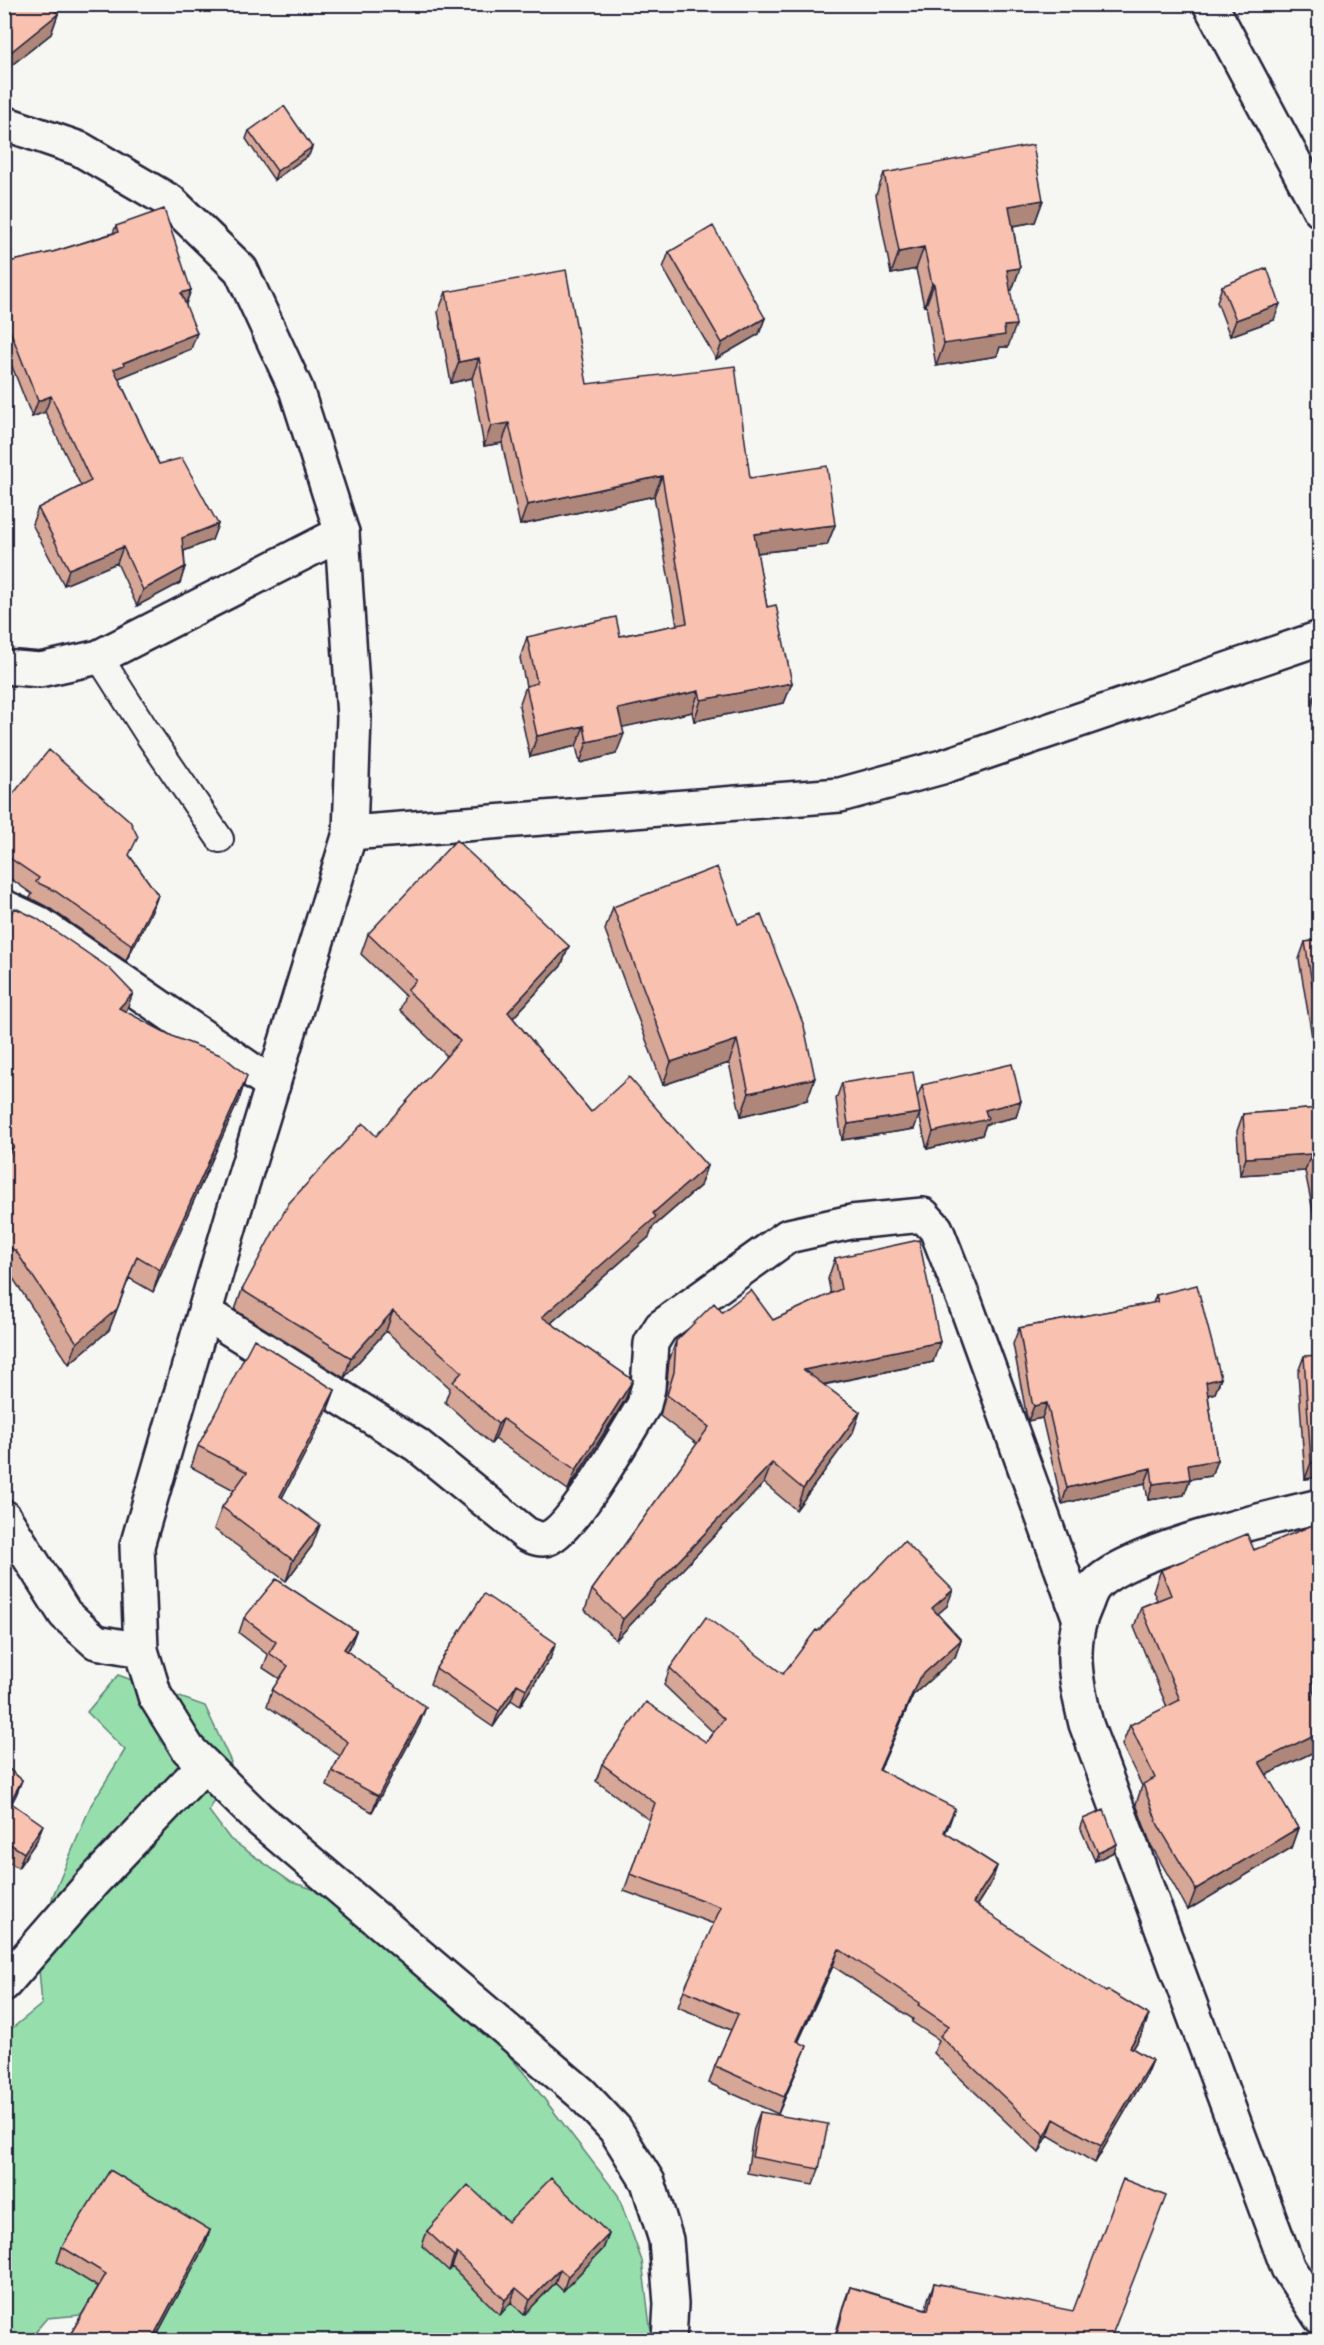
<svg xmlns="http://www.w3.org/2000/svg" width="1324" height="2345" font-family="'Balsamiq Sans',sans-serif">
  <style>
    .green { fill: #96deac; stroke: #5c8074; stroke-width: 1.5 }
    .lines { fill: none; stroke-linecap: round; stroke-linejoin: round }
    .service-casing { stroke: #22223b; stroke-width: 30 }
    .minor-casing { stroke: #22223b; stroke-width: 38 }
    .tertiary-casing { stroke: #22223b; stroke-width: 38 }
    .service { stroke: #f6f6f2; stroke-width: 26 }
    .minor { stroke: #f6f6f2; stroke-width: 33 }
    .tertiary { stroke: #f6f6f2; stroke-width: 33 }
    .wall { fill: #d6a696; stroke: #22223b; stroke-width: 1.5 }
    .shaded-wall { fill: #ae877a; stroke: #22223b; stroke-width: 1.5 }
    .building { fill: #f9c1af; stroke: #22223b; stroke-width: 1.5 }
  </style>
  <rect width="100%" height="100%" fill="#f6f6f2"/>
  <filter id="ink" filterUnits="userSpaceOnUse"><feTurbulence type="fractalNoise" baseFrequency=".0167" numOctaves="2"/><feDisplacementMap in="SourceGraphic" scale="12" xChannelSelector="R" yChannelSelector="G"/><feConvolveMatrix kernelMatrix="1 2 1 2 8 2 1 2 1" color-interpolation-filters="sRGB"/></filter>
  <g filter="url(#ink)">
    <!-- green -->
    <path class="green" d="M118 1675 205 1706 231 1762 209 1811 230 1839 291 1882 385 1912 525 2074 618 2195 642 2261 650 2326 657 2340H140L105 2313 47 2318 28 2340H5V2034L42 2004 37 1946 53 1896 91 1805 125 1750 87 1712Z"/>
    <g class="lines">
      <defs>
        <path id="service" d="M99 657 150 737 220 839"/>
        <path id="minor" d="M1210 4 1320 210
          M4 667 40 670 99 657 342 533
          M350 833 840 795 942 767 1320 638
          M4 907 38 923 273 1085
          M205 1313 417 1445 526 1534C533 1537 541 1541 548 1538 574 1528 627 1432 644 1405L648 1388 651 1343 661 1327 788 1236 851 1222 923 1215 936 1229 966 1305 1079 1617
          M1320 1506C1272 1517 1121 1552 1094 1587 1090 1592 1088 1599 1086 1604 1067 1644 1076 1683 1086 1724L1288 2268 1320 2317
          M4 1517 65 1614 96 1642 141 1650
          M4 1984 92 1883 204 1765"/>
        <path id="tertiary" d="M4 123 80 149 171 202 241 270 296 389 342 533 354 717 350 833 233 1214 137 1546 141 1650 155 1696 188 1749 258 1818 581 2093 615 2129 648 2182 666 2240 671 2304 669 2340"/>
      </defs>
      <!-- service casing -->
      <use href="#service" class="service-casing"/>
      <!-- minor casing -->
      <use href="#minor" class="minor-casing"/>
      <!-- tertiary casing -->
      <use href="#tertiary" class="tertiary-casing"/>
      <!-- service -->
      <use href="#service" class="service"/>
      <!-- minor -->
      <use href="#minor" class="minor"/>
      <!-- tertiary -->
      <use href="#tertiary" class="tertiary"/>
    </g>
    <!-- wall -->
    <path class="wall" d="M4 4 58 14 51 34 4 71Z
      M249 131 312 147 309 155 274 180 246 139Z
      M884 173 1043 200 1035 222 1013 226 1020 268 1012 290H1010L1008 347H1000L997 356 936 366 926 305 924 306 916 269 891 274 876 195Z
      M116 226 191 290 186 304 191 349 119 378V379L159 464 218 524 212 540 184 551 185 567 180 583 137 606 117 563 64 585 32 524 38 508 81 486 45 412 32 417 4 346V263L53 252 113 233Z
      M669 252 765 318 759 334 716 359 663 268Z
      M1222 286 1274 320 1230 336 1217 302Z
      M446 292 587 384 750 478 835 525 827 545 757 553 767 607 792 683 784 703 694 721 692 712 622 727 616 754 580 763 576 746 530 757 519 706 526 686 520 658 527 637 620 636 677 625 654 496 520 525 502 443 484 446 472 378 451 383 438 312Z
      M1320 682V728L1313 699Z
      M4 805 130 856 158 895 152 911 126 961 49 908 30 898 32 894 4 874Z
      M613 907 807 1100 741 1116 729 1063 663 1085 605 930Z
      M4 923 126 1012 240 1097 153 1292 129 1278 109 1330 69 1364 9 1272 4 1270Z
      M368 934 569 946 561 966 513 1018 591 1112 700 1186 653 1227 649 1237 551 1323 633 1380 625 1400 568 1490 495 1439 491 1444 445 1402 450 1388 386 1331 344 1378 235 1310 242 1290 447 1056 400 1010 405 996 361 954Z
      M1320 940V1084L1299 959 1305 942Z
      M842 1083 917 1098 922 1085 1021 1101 1016 1117 986 1124 982 1135 927 1149 919 1114 914 1129 842 1140 836 1099Z
      M1320 1108V1220L1315 1221 1305 1171 1240 1175 1237 1131 1243 1114Z
      M835 1258 933 1362 824 1385 860 1412 853 1432 796 1510 764 1483 616 1640 585 1610 592 1590 697 1444 660 1416 666 1392 669 1361 676 1341 722 1312 773 1320 831 1294 828 1279Z
      M1156 1295 1221 1378 1215 1393 1208 1395 1217 1460 1211 1476 1190 1479 1184 1495 1148 1500 1145 1483 1062 1504 1042 1418 1028 1421 1027 1418 1013 1344 1019 1328 1153 1303Z
      M1304 1356 1320 1477 1305 1479 1298 1372Z
      M335 1390 327 1411 282 1498 312 1546 286 1581 214 1529 222 1507 234 1490 191 1467 198 1446Z
      M1320 1535V1630L1313 1632V1691L1320 1705V1749L1266 1775 1298 1828 1291 1848 1188 1910 1151 1845 1136 1804 1142 1786 1122 1745 1130 1725 1167 1707 1134 1627 1141 1607 1157 1600 1153 1591 1161 1570Z
      M947 1606 937 1614 961 1640 955 1657 913 1695 880 1770 949 1825 945 1833 997 1866 991 1883 977 1905 1143 2032 1133 2049 1152 2060 1145 2077 1095 2163 1048 2135 1039 2153 934 2053 939 2040 912 2022 913 2019 833 1966 798 2042 800 2063 778 2114 709 2083 715 2066 731 2030 678 2007 684 1990 714 1924 624 1891 649 1820 596 1781 602 1764 706 1742 713 1732 664 1685 670 1668 783 1674 818 1631Z
      M244 1618 356 1631 350 1647 347 1651 420 1723 372 1812 327 1786 332 1771 340 1756 267 1706 272 1690 280 1679 263 1668 268 1655 239 1633Z
      M550 1659 520 1706 511 1700 493 1727 430 1684 436 1668Z
      M4 1765 22 1780 16 1795 12 1803 37 1840 18 1868 4 1858Z
      M1083 1819 1114 1852 1095 1861 1080 1827Z
      M760 2112 819 2169 813 2185 747 2173 754 2128Z
      M508 2222 609 2234 603 2249 563 2291 555 2283 524 2315 511 2302 500 2315 452 2267 449 2271 422 2246 427 2231Z
      M210 2230 205 2245 155 2338 67 2340 98 2287 57 2262 62 2247Z
      M934 2283 1110 2340H834L844 2303 850 2287 926 2309 928 2299Z"/>
    <!-- shaded-wall -->
    <path class="shaded-wall" d="M58 14 51 34 4 71 12 51Z
      M312 147 309 155 274 180 277 171Z
      M1043 200 1035 222 1001 228 1009 206Z
      M924 247 916 269 891 274 899 252Z
      M1020 268 1012 290 999 292 1007 270Z
      M932 284H934L926 305 924 306Z
      M191 290 185 305 181 293Z
      M1280 304 1274 320 1230 336 1236 320Z
      M765 318 759 334 716 359 722 343Z
      M1016 325 1008 347H1000L997 356 936 366 944 344 1004 326Z
      M197 333 191 349 119 378 118 381 114 369 123 363Z
      M479 358 472 378 451 383 459 362Z
      M51 396 45 412 32 417 38 401Z
      M509 423 502 443 484 446 491 426Z
      M662 476 654 496 520 525 527 505Z
      M218 524 212 540 176 554 182 538Z
      M835 525 827 545 746 554 754 534Z
      M123 547 117 563 64 585 69 569Z
      M185 567 180 583 137 606 143 590Z
      M792 683 784 703 694 721 701 700Z
      M699 691 692 712 610 730 618 709Z
      M584 726 576 746 530 757 537 736Z
      M624 734 616 754 580 763 587 742Z
      M158 895 152 911 126 961 132 945Z
      M569 946 561 966 500 1032 508 1012Z
      M133 993 125 1014 119 1008Z
      M737 1040 729 1063 663 1085 671 1062Z
      M247 1076 240 1097 153 1292 160 1270Z
      M815 1078 807 1100 741 1116 749 1093Z
      M1021 1101 1016 1117 986 1124 982 1135 927 1149 933 1132 985 1110Z
      M920 1113 914 1129 842 1140 848 1124Z
      M1311 1154 1305 1171 1240 1175 1246 1158Z
      M707 1166 700 1186 653 1227 649 1237 535 1337 542 1317 653 1213Z
      M1320 1209V1220L1315 1221Z
      M137 1256 109 1330 69 1364 77 1343Z
      M393 1311 386 1331 344 1378 351 1358Z
      M940 1342 933 1362 796 1390 804 1370Z
      M1221 1378 1215 1393 1200 1397 1206 1382Z
      M633 1380 625 1400 568 1490 576 1470Z
      M335 1390 327 1411 272 1517 280 1496Z
      M1047 1403 1042 1418 1028 1421 1034 1406Z
      M860 1412 853 1432 796 1510 803 1489Z
      M503 1419 495 1439 491 1444 498 1424Z
      M1217 1460 1211 1476 1183 1480 1188 1465Z
      M1320 1461V1477L1305 1479 1311 1463Z
      M772 1463 764 1483 616 1640 623 1619Z
      M1151 1468 1145 1483 1062 1504 1067 1488Z
      M1190 1479 1184 1495 1148 1500 1153 1484Z
      M320 1525 312 1546 286 1581 293 1560Z
      M953 1590 947 1606 925 1625 932 1608Z
      M1320 1613V1630L1306 1636 1314 1615Z
      M356 1631 350 1647 338 1665 344 1649Z
      M961 1640 955 1657 913 1695 873 1786 879 1770 919 1678Z
      M556 1643 550 1659 520 1706 526 1689Z
      M517 1684 511 1700 493 1727 499 1711Z
      M426 1707 420 1723 372 1812 378 1796Z
      M1320 1732V1749L1251 1782 1259 1762Z
      M22 1780 16 1795 4 1817 10 1802Z
      M955 1808 949 1825 937 1849 944 1832Z
      M43 1825 37 1840 18 1868 24 1853Z
      M1298 1828 1291 1848 1188 1910 1196 1889Z
      M1117 1844 1114 1852 1095 1861 1098 1853Z
      M997 1866 991 1883 967 1920 973 1903Z
      M839 1949 833 1966 791 2058 797 2041Z
      M1149 2015 1143 2032 1124 2064 1130 2047Z
      M807 2046 800 2063 778 2114 784 2097Z
      M1152 2060 1145 2077 1095 2163 1101 2146Z
      M1054 2119 1048 2135 1039 2153 1045 2136Z
      M210 2230 205 2245 154 2340 153 2337Z
      M609 2234 603 2249 563 2291 568 2276Z
      M457 2253 452 2267 449 2271 454 2256Z
      M560 2269 555 2283 524 2315 530 2300Z
      M516 2288 511 2302 500 2315 505 2300Z"/>
    <!-- building -->
    <path class="building" d="M4 4H50L58 14 12 51 4 42Z
      M284 106 312 147 277 171 249 131Z
      M1033 145 1043 200 1009 206 1020 268 1007 270 1016 325 1004 326 1005 335 944 344 934 284H932L924 247 899 252 884 173Z
      M164 209 191 290 181 293 197 333 123 363 124 365 114 369 159 464 182 458 218 524 182 538 185 567 143 590 123 547 69 569 38 508 91 481 51 396 38 401 4 315V263L53 252 118 232 116 226Z
      M713 226 765 318 722 343 669 252Z
      M1267 268 1280 304 1236 320 1222 286Z
      M566 270 587 384 735 366 750 478 827 466 835 525 754 534 767 607 776 605 792 683 701 700 699 691 618 709 624 734 587 742 584 726 537 736 526 686 537 683 527 637 616 617 620 636 687 623 662 476 527 505 509 423 491 426 479 358 459 362 446 292Z
      M49 750 130 821 138 837 129 855 158 895 132 945 55 891 36 882 39 878 4 854V805Z
      M456 840 569 946 508 1012 591 1112 629 1077 707 1166 653 1213 656 1217 542 1317 633 1380 576 1470 503 1419 498 1424 453 1382 462 1372 393 1311 351 1358 242 1290 289 1203 363 1123 376 1136 460 1041 407 990 416 980 368 934Z
      M717 867 738 924 761 915 804 1026 815 1078 749 1093 737 1040 671 1062 613 907Z
      M15 908 36 918 109 968 133 993 119 1008 174 1037 223 1056 247 1076 160 1270 137 1256 117 1309 77 1343 16 1251 4 1244V1162L14 1146 4 1136V923Z
      M1320 940V1030L1305 942Z
      M1012 1064 1021 1101 985 1110 988 1119 933 1132 922 1085Z
      M913 1072 920 1113 848 1124 842 1083Z
      M1320 1108V1197L1311 1154 1246 1158 1243 1114Z
      M919 1240 940 1342 804 1370 860 1412 803 1489 772 1463 623 1619 592 1590 709 1427 667 1395 674 1372 676 1341 714 1303 722 1312 751 1290 773 1320 841 1289 835 1258Z
      M1197 1285 1221 1378 1206 1382 1217 1460 1188 1465 1190 1479 1153 1484 1151 1468 1067 1488 1047 1403 1034 1406 1032 1402 1019 1328 1158 1302 1156 1295Z
      M254 1339 335 1390 280 1496 320 1525 293 1560 222 1507 247 1472 198 1446Z
      M1320 1355V1461L1311 1463 1304 1356Z
      M1315 1524 1320 1535V1613L1314 1615 1313 1691 1320 1705V1732L1259 1762 1298 1828 1196 1889 1158 1825 1143 1784 1155 1778 1130 1725 1180 1700 1141 1607 1171 1595 1161 1570 1247 1534 1254 1550Z
      M904 1541 953 1590 932 1608 961 1640 919 1678 879 1770 955 1808 944 1832 997 1866 973 1903 1106 1992 1108 1990 1149 2015 1130 2047 1152 2060 1101 2146 1054 2119 1045 2136 940 2036 949 2026 918 2005 920 2003 839 1949 797 2041 807 2046 784 2097 715 2066 738 2014 684 1990 721 1907 630 1874 655 1803 602 1764 646 1702 706 1742 724 1719 670 1668 706 1617 783 1674 816 1630 818 1631Z
      M276 1579 356 1631 344 1649 426 1707 378 1796 332 1771 348 1742 272 1690 288 1666 269 1653 276 1642 244 1618Z
      M484 1594 556 1643 526 1689 517 1684 499 1711 436 1668Z
      M4 1765 22 1780 10 1802 43 1825 24 1853 4 1840Z
      M1104 1810 1117 1844 1098 1853 1083 1819Z
      M760 2112 828 2124 819 2169 752 2157Z
      M110 2170 210 2230 153 2337 159 2340H67L106 2274 62 2247Z
      M551 2178 609 2234 568 2276 560 2269 530 2300 516 2288 505 2300 457 2253 454 2256 427 2231 468 2185 508 2222Z
      M1123 2179 1166 2196 1110 2340H835L850 2287 928 2310 934 2283 1073 2311Z"/>
  </g>
  <!-- margin -->
  <rect width="1324" height="2345" fill="none" stroke="#f6f6f2" stroke-width="24"/>
  <rect x="12" y="12" width="1300" height="2321" fill="none" stroke="#22223b" stroke-width="2" filter="url(#ink)"/>
</svg>
